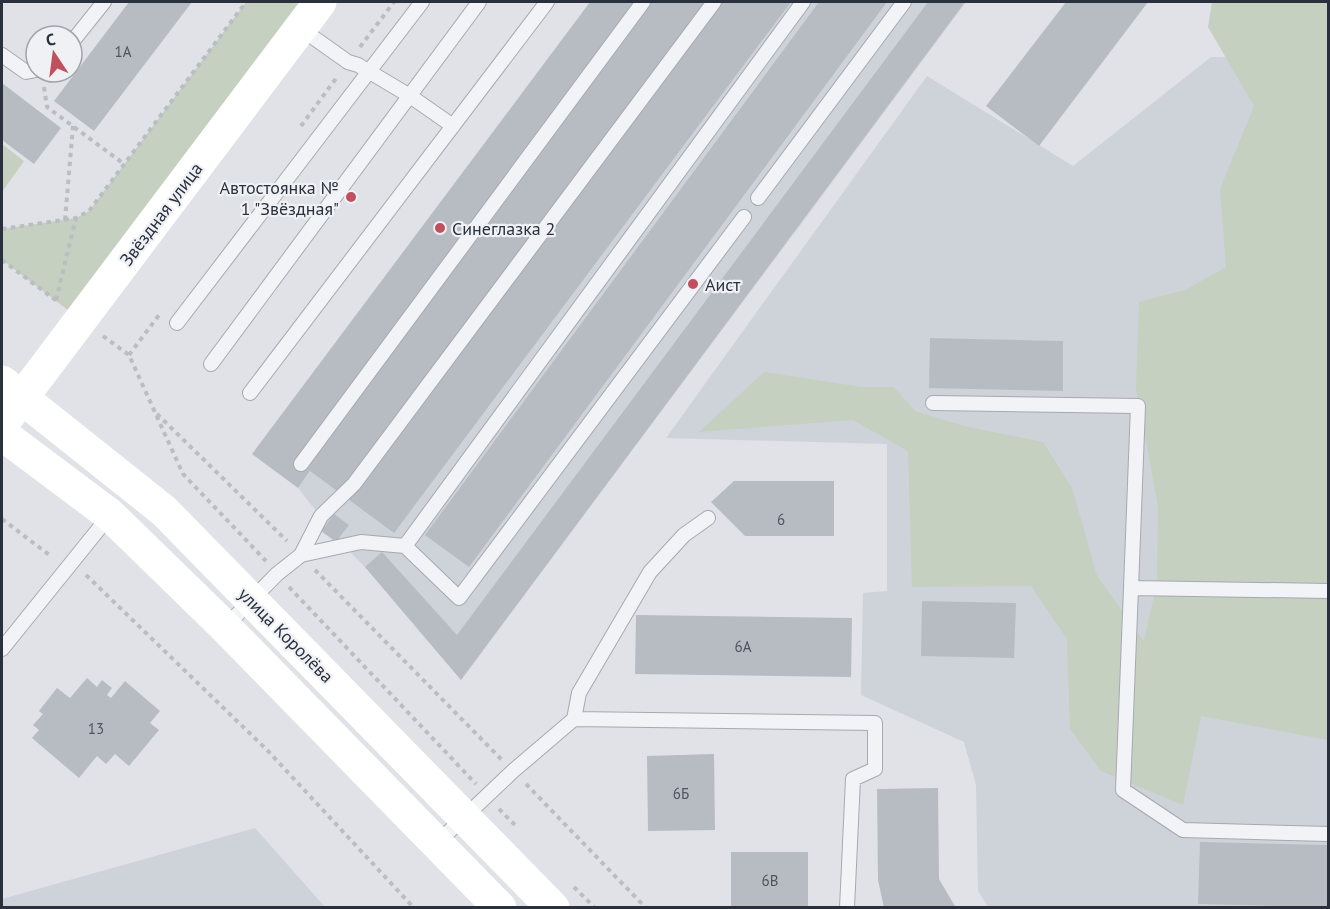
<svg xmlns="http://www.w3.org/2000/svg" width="1330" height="909" font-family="'PT Sans',sans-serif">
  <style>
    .built { fill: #ced2d9 }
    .green { fill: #c5d0c1 }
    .building { fill: #b7bcc3 }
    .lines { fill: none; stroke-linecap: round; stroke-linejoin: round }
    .lane-casing { stroke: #a6a9b1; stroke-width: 16 }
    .path { stroke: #babdc2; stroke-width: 4; stroke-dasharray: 4.5 4.5; stroke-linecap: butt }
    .lane { stroke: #f2f3f6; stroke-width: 14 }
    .secondary { stroke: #fff; stroke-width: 33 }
    .poi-dot { fill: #c1505f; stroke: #eff1f5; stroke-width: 2 }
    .labels { text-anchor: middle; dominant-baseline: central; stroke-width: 4.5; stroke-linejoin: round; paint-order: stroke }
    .number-label { font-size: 15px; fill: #4d545e }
    .poi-label { font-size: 18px; fill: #2a313d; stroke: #eff1f5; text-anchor: start }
    .street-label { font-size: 18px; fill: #2a313d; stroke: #eff1f5 }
  </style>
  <rect width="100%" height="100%" fill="#e0e2e7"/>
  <!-- built -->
  <path class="built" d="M661 2H966L793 235 788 231 792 236 461 680 365 567 344 546 298 488Z
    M1211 57 1328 59V907H988L978 891 976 785 964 742 861 695 863 593 887 591V444L666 438 927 76 1073 166Z
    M255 828 325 907H2V899Z"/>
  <!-- green -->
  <path class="green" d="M246 2H320L81 320 2 260V229L76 218 89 211Z
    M1212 2H1328V740L1201 716 1183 805 1101 771 1070 729 1067 639 1031 586 912 587 908 451 853 420 699 432 764 372 862 387H894L915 411 964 426 1043 442 1072 488 1097 576 1144 641 1157 582 1158 506 1136 389 1139 302 1185 290 1226 267 1220 189 1254 106 1208 27Z
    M2 144 24 161 2 192Z"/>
  <!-- building -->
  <path class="building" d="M129 2H192L94 131 54 101Z
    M590 2H791L394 533 310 471 298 488 252 454Z
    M819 2H887L469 567 425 535Z
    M928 2H965L461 680 365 567 382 552 457 635Z
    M1066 2H1148L1039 146 986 106Z
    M2 83 61 128 34 164 2 140Z
    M930 338 1063 341V391L929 388Z
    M734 481H834V536H745L711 502Z
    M334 514 349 525 336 542 321 531Z
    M922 601 1016 603 1014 658 921 656Z
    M636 615 852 618 851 677 635 674Z
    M87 678 97 687 102 680 112 688 107 695 111 698 125 681 160 711 150 723 159 730 129 766 115 754 106 764 97 756 79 778 32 738 39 730 33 725 43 714 39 711 57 688 70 698Z
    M714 754 715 830 648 831 647 756Z
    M938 788 939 879 956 908H884L878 880 877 789Z
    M1200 842 1328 845V907L1198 904Z
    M731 852H808V908H731Z"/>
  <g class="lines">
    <defs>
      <path id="lane" d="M300 28 348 62 358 65 410 96 453 126
        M72 42 104 2
        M2 55 26 72 36 70
        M758 198 904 2
        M177 323 422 2
        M211 364 479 2
        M250 393 547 2
        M933 403 1138 406 1131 588
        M301 464 643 2
        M405 546 803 2
        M301 555 321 516 354 484 714 2
        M1328 591 1131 588 1123 790 1183 830 1328 834
        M225 627 277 574 301 555 361 542 405 546 459 598 744 217
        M2 649 110 515
        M574 719 875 723V769L853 779 847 908
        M437 843 513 771 574 719 579 693 650 572 684 535 708 518"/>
    </defs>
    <!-- lane casing -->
    <use href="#lane" class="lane-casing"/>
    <!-- path -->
    <path class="path" d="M360 47 394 2
      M44 87 47 107 124 164
      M301 126 337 77
      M65 220 73 126
      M2 229 76 218 89 211 246 2
      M2 260 58 302
      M56 300 76 218
      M103 336 129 355 183 474 266 561
      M129 355 159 315
      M157 414 287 541
      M2 519 52 557
      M315 570 502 760
      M86 575 268 751 414 908
      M289 587 476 784
      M526 784 646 908
      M499 809 515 825
      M574 887 595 908"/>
    <!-- lane -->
    <use href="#lane" class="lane"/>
    <!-- secondary -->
    <path class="secondary" d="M2 382 164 511 553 908
      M9 415 320 2
      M2 434 110 515 225 627 500 908"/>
  </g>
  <!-- markers -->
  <g class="poi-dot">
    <circle cx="351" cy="197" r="6"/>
    <circle cx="440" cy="228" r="6"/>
    <circle cx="693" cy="284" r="6"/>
  </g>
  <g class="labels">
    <!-- number labels -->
    <g class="number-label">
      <text x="123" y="51">1А</text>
      <text x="781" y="519">6</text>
      <text x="743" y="646">6А</text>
      <text x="96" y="728">13</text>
      <text x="681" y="793">6Б</text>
      <text x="770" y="880">6В</text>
    </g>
    <!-- poi labels -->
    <g class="poi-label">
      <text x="339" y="187" text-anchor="end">Автостоянка №<tspan x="339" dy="21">1 "Звёздная"</tspan></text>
      <text x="452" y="228">Синеглазка 2</text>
      <text x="705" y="284">Аист</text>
    </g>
    <!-- street labels -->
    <g class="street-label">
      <text transform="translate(161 214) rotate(-53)">Звёздная улица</text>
      <text transform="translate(286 635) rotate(45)">улица Королёва</text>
    </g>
  </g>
  <!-- border -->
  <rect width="1330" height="909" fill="none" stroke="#2a313d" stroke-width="6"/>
  <!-- north arrow -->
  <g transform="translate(54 54) rotate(347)"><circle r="28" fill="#eff1f5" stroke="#a0a4ab" stroke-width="1.5"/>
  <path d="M0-4.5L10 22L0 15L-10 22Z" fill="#c1505f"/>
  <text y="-9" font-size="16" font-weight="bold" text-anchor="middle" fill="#2a313d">С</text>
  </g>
</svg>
